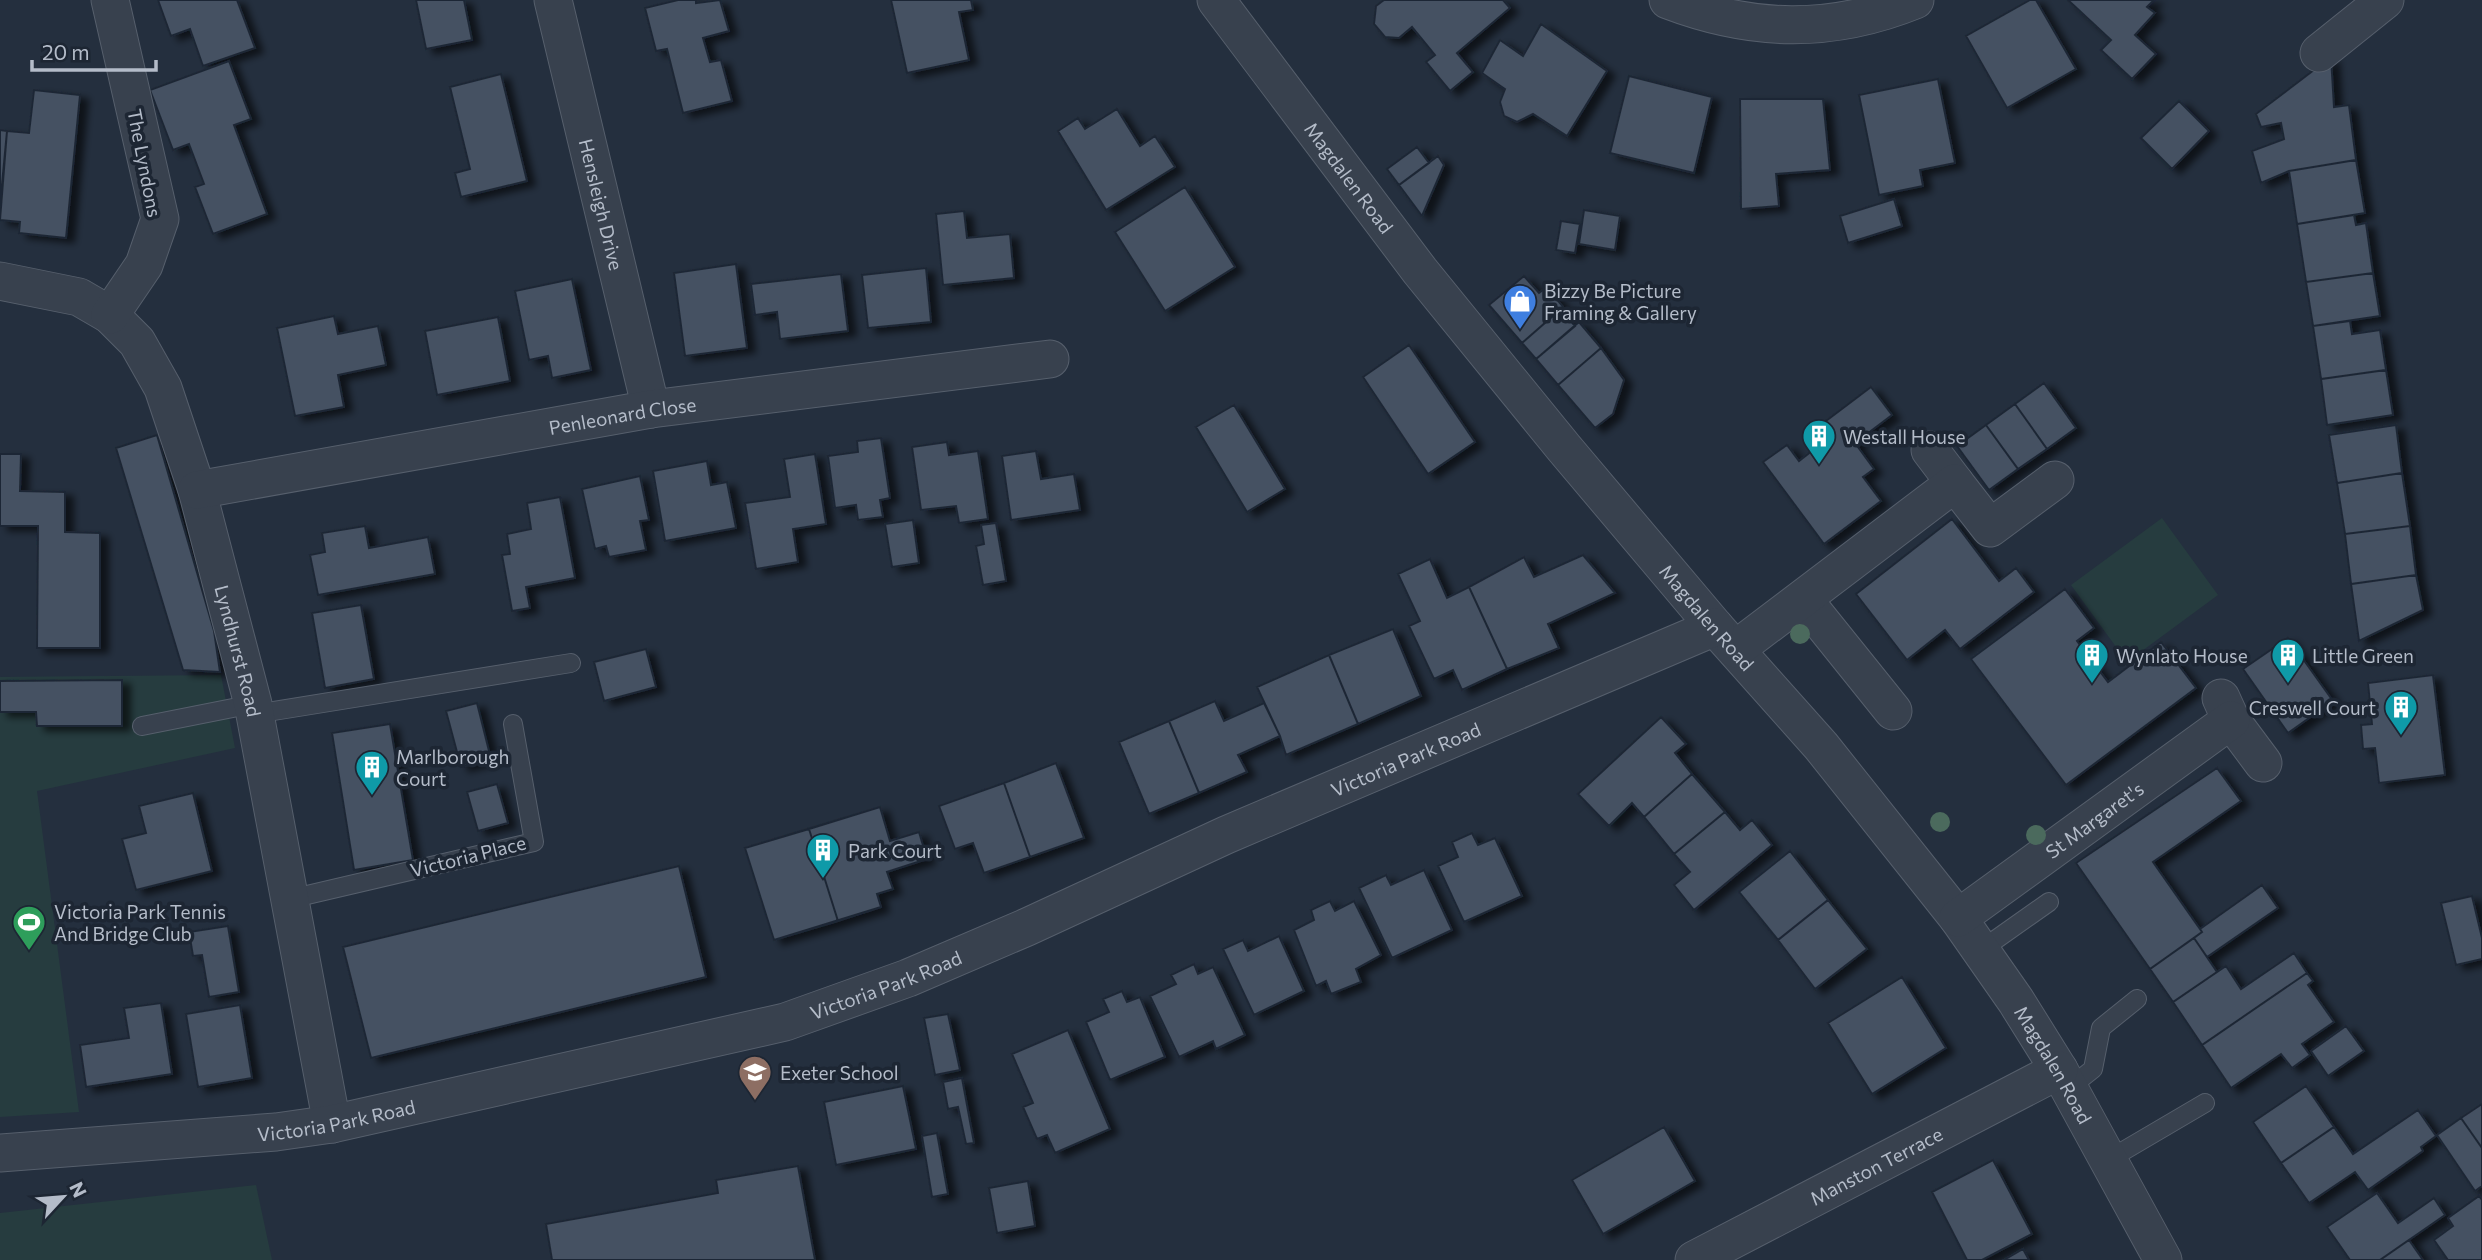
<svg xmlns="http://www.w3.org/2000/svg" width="2482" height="1260" font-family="Commissioner,sans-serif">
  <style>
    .green { fill: #263c3f }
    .building { fill: #455162; stroke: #1f2835; stroke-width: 2; filter: url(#shadow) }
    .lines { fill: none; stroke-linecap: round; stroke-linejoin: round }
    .lane-casing { stroke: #565f6c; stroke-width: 20 }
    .street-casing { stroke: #565f6c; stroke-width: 39 }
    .lane { stroke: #38414e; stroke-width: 18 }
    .street { stroke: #38414e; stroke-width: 37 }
    .tree { fill: #4b6a5d }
    .labels { text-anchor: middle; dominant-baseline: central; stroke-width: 7; stroke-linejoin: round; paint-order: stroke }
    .street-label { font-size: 19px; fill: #b4bcc9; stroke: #1d2633 }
    .poi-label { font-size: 19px; fill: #b4bcc9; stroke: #1d2633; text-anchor: start }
  </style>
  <defs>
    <filter id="shadow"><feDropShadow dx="8" dy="4.5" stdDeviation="3.5" flood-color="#0009"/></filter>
  </defs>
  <rect width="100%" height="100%" fill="#242f3e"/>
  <!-- green -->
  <path class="green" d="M2162 518 2218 595 2127 662 2071 585Z
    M221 675 235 748 37 791 79 1112 0 1117V677Z
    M256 1185 272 1260H0V1213Z"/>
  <!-- building -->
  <path class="building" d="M158 0H237L255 48 203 66 190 29 171 36Z
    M416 0H464L472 40 426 49Z
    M678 0H696V3L720 0 729 31 703 38 710 62 721 60 732 101 683 113 667 49 656 51 645 8Z
    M891 0H971L973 10 959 12 969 60 907 73Z
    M1384 0H1503L1510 8 1457 53 1473 72 1450 91 1426 62 1435 55 1412 27 1399 38 1385 37 1374 24 1376 6Z
    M2030 0H2036L2076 69 2007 108 1966 36Z
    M2068 0H2154L2147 7 2155 13 2135 35 2156 54 2132 79 2101 50 2111 40Z
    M1541 24 1607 71 1567 136 1533 114 1517 122 1504 116 1500 102 1505 89 1482 73 1500 40 1523 56Z
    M2331 57 2334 107 2349 105 2356 160 2289 171 2261 183 2252 151 2284 139 2281 123 2261 127 2256 114Z
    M229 61 251 119 234 125 267 214 213 234 195 187 204 184 189 144 173 150 150 90Z
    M501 74 527 181 461 197 455 173 470 169 450 87Z
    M1629 76 1712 97 1694 173 1610 153Z
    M1938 79 1955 163 1920 170 1923 186 1879 195 1859 95Z
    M34 90 80 95 66 238 19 233 20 222 0 220 7 131 29 133Z
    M1740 99H1823L1830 170 1776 174 1779 206 1741 209Z
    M2179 101 2209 131 2172 169 2141 138Z
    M1117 109 1140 146 1155 136 1175 167 1106 210 1058 131 1078 118 1085 129Z
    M0 130 7 131 0 206Z
    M1417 147 1429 163 1399 185 1387 169Z
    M1438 156 1444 165 1422 216 1399 185Z
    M2356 160 2365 213 2297 224 2289 171Z
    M1185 187 1235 267 1165 311 1115 232Z
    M1894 199 1902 226 1848 243 1840 216Z
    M1584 210 1620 216 1615 250 1579 244Z
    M964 211 967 238 1010 234 1014 278 943 285 936 214Z
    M2354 215 2356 225 2366 223 2373 273 2306 282 2297 224Z
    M1561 221 1580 224 1575 253 1556 250Z
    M736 264 747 348 685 356 674 273Z
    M926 268 931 322 868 328 862 275Z
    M2373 273 2380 316 2313 326 2306 282Z
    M841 274 848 331 780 339 777 312 755 315 751 284Z
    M1524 276 1539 293 1547 287 1563 307 1522 343 1489 305Z
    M572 279 591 370 552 378 548 356 529 360 515 291Z
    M1561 309 1575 326 1536 359 1522 343Z
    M334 316 338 334 378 326 386 365 338 375 344 407 295 416 277 328Z
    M498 317 510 381 437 395 425 331Z
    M2350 321 2352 334 2380 330 2386 370 2321 379 2313 326Z
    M1579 322 1601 348 1558 385 1536 359Z
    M1409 345 1475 442 1428 474 1363 377Z
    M1601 348 1624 380 1613 414 1595 428 1558 385Z
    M2386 370 2393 415 2327 425 2321 379Z
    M2044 383 2076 428 2047 449 2015 404Z
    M1871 387 1892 415 1855 443 1874 469 1863 477 1881 501 1824 544 1763 462 1787 445 1799 461 1827 439 1818 427Z
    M2015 404 2047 449 2018 469 1986 425Z
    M1234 405 1285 489 1247 512 1196 427Z
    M1986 425 2018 469 1989 490 1957 446Z
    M2396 425 2402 473 2337 483 2329 435Z
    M157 435 214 631 220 672 183 670 116 448Z
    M881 438 890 498 880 500 883 517 858 520 856 505 835 508 828 456 858 452 857 441Z
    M947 442 949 455 978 451 988 519 959 523 956 506 921 510 912 447Z
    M1036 451 1041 479 1074 474 1080 510 1011 520 1002 456Z
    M0 454H21L20 491 65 492V532L100 533V648H37L38 526H0Z
    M815 454 826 524 793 529 798 562 756 569 745 503 790 497 784 459Z
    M707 461 711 485 727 482 736 528 665 541 653 471Z
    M2402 473 2410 526 2345 534 2337 483Z
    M640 476 649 520 640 521 646 550 609 557 606 546 595 549 582 489Z
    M560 497 575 578 526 587 530 608 512 611 502 555 510 554 507 534 531 529 527 503Z
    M1952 519 1999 581 2016 568 2034 592 1960 649 1945 630 1907 660 1856 594Z
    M913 520 919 563 892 567 885 524Z
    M996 523 1006 581 983 585 976 546 984 544 981 525Z
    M365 526 369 548 428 537 435 574 318 595 310 555 325 552 322 533Z
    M2410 526 2416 575 2351 584 2345 534Z
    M1583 555 1615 593 1548 624 1559 648 1507 669 1469 587 1524 557 1534 577Z
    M1430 559 1447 598 1469 587 1507 669 1462 690 1453 670 1434 679 1409 626 1420 621 1398 574Z
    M2416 575 2423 610 2359 641 2351 584Z
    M2065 589 2094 628 2077 641 2108 682 2161 642 2196 688 2066 785 1971 659Z
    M361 605 374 679 325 688 312 613Z
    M1393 629 1421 696 1358 724 1329 655Z
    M2288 638 2333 701 2288 733 2243 669Z
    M646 649 656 687 604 701 594 662Z
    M1329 655 1358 724 1286 755 1280 736 1257 687Z
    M2433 675 2445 775 2379 783 2375 748 2363 749 2361 725 2372 724 2368 683Z
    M122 680V726H37L36 712H0V681Z
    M1215 701 1224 721 1264 703 1280 736 1238 755 1247 772 1199 793 1169 721Z
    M477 703 491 759 461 767 446 711Z
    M1661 717 1686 744 1675 753 1692 774 1644 817 1632 803 1609 826 1578 794Z
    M1169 721 1199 793 1149 814 1119 742Z
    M390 724 413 860 354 870 332 733Z
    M1056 763 1084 838 1030 857 1004 783Z
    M2217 768 2241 801 2153 862 2202 932 2150 969 2076 863Z
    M1692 774 1725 812 1674 854 1644 817Z
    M1004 783 1030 857 984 873 973 843 955 849 939 806Z
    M497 784 508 823 478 831 467 792Z
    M193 793 212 871 136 890 122 839 146 833 139 806Z
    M880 807 890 841 919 832 927 859 887 872 893 889 877 894 881 907 838 921 809 829Z
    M880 807 890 841 919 832 927 859 887 872 893 889 877 894 881 907 774 940 745 848Z
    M1725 812 1740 830 1752 820 1772 845 1694 910 1674 885 1690 872 1674 854Z
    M809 829 838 921 774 940 745 848Z
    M1472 833 1478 845 1495 838 1522 896 1464 922 1438 866 1458 857 1452 842Z
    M1790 851 1828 900 1778 940 1739 892Z
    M679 866 706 977 371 1058 343 947Z
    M1424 870 1452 930 1392 958 1359 888 1386 875 1391 885Z
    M2262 885 2278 908 2207 957 2194 938 2202 932 2200 929Z
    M2472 896 2482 938V959L2456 965 2441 903Z
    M1828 900 1867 949 1815 989 1778 940Z
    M1330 901 1335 911 1354 901 1381 955 1356 969 1361 982 1331 994 1326 981 1316 986 1294 930 1314 920 1311 910Z
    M228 926 239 992 209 997 202 955 193 956 189 932Z
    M1279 936 1304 991 1254 1015 1223 949 1243 940 1248 951Z
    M2194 938 2217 972 2173 1002 2150 969Z
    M2294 953 2307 973 2202 1045 2173 1002 2226 966 2241 989Z
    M1194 964 1198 974 1213 967 1245 1035 1216 1049 1213 1041 1179 1057 1150 996 1176 984 1171 975Z
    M2307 973 2313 981 2308 985 2334 1022 2302 1044 2310 1055 2292 1068 2281 1054 2231 1088 2202 1045Z
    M1902 977 1946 1048 1872 1094 1828 1023Z
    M1122 991 1127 1002 1140 997 1165 1057 1110 1080 1086 1022 1109 1012 1103 999Z
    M161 1003 172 1074 86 1087 80 1045 129 1038 124 1008Z
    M240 1005 252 1078 198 1087 186 1014Z
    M948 1014 960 1070 935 1075 924 1018Z
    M2346 1026 2364 1051 2328 1076 2311 1051Z
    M1068 1030 1110 1129 1055 1153 1047 1135 1037 1139 1023 1107 1033 1103 1012 1054Z
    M962 1078 974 1143 966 1144 958 1107 948 1109 943 1082Z
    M903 1086 916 1149 836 1165 824 1102Z
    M2306 1086 2334 1127 2281 1163 2253 1122Z
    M2482 1104V1148L2461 1118Z
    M2418 1110 2436 1136 2421 1147 2423 1151 2368 1190 2355 1172 2309 1203 2281 1163 2334 1127 2353 1154Z
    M2461 1118 2482 1148V1186L2475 1191 2437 1135Z
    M1664 1127 1695 1181 1603 1234 1572 1180Z
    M937 1133 948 1194 932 1197 922 1136Z
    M1993 1160 2032 1234 1982 1260H1967L1932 1192Z
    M798 1166 815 1260H552L546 1224 718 1193 716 1180Z
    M1028 1181 1035 1226 997 1233 989 1188Z
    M2377 1193 2398 1223 2434 1198 2445 1215 2380 1260H2350L2327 1227Z
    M2479 1196 2482 1200V1260H2448L2434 1240 2453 1226 2448 1218Z
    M2409 1240 2423 1260H2380Z
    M2023 1249 2029 1260H2004Z"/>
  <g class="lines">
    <defs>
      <path id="lane" d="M255 714 571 663
        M142 726 253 704
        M290 899 534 842 513 724
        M1981 950 2049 902
        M2069 1088 2093 1069 2101 1028 2137 999
        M2108 1160 2205 1103"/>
      <g id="street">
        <path id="s1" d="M553 0 651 409"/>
        <path id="s2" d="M1216 0 1420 271 1564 448 1715 627 1821 746 1958 918 2016 1001 2059 1070 2163 1260"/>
        <path d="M1668 0C1752 32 1831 34 1915 0"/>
        <path d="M2319 53 2385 0"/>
        <path id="s3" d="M0 281 79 297 110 315 137 342 163 388 197 490 253 704 332 1124"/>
        <path d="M110 315 144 265 160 219 110 0"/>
        <path d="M1930 450 1955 483"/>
        <path id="s4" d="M197 490 651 409 1050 359"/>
        <path d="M1803 599 1893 711"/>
        <path d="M1736 649 1955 483 1990 528 2055 480"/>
        <path d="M2221 698 2231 720 2263 763"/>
        <path id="s5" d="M1958 918 2231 720"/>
        <path id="s6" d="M0 1153 276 1132 332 1124 785 1022 908 978 1027 927 1226 835 1715 627"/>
        <path id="s7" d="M1694 1260 2059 1070"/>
      </g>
    </defs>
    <!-- lane casing -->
    <use href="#lane" class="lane-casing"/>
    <!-- street casing -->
    <use href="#street" class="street-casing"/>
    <!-- lane -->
    <use href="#lane" class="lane"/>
    <!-- street -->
    <use href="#street" class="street"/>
  </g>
  <!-- trees -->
  <g class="tree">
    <circle cx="1800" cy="634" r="10"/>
    <circle cx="1940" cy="822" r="10"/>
    <circle cx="2036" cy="835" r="10"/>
  </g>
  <!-- icons -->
  <defs>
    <symbol id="shop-pin" viewBox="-11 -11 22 30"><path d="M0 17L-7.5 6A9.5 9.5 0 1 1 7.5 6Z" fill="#3f7fe0" stroke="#1d2633"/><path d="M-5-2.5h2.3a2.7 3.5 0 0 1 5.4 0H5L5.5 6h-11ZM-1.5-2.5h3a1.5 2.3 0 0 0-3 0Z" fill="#fff"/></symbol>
    <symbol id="building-pin" viewBox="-11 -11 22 30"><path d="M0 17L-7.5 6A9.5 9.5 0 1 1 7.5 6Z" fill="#0f9aa8" stroke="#1d2633"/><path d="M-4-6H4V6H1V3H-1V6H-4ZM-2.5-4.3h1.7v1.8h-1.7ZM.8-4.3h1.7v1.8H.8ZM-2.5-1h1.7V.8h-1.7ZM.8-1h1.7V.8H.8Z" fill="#fff"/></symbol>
    <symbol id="stadium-pin" viewBox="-11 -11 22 30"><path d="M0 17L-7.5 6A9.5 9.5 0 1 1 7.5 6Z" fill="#2e9e5b" stroke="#1d2633"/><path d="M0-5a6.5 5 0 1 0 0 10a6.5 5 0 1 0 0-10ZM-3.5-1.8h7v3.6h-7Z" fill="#fff"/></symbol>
    <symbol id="school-pin" viewBox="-11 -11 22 30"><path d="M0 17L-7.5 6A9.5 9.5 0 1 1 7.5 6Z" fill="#8d6e63" stroke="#1d2633"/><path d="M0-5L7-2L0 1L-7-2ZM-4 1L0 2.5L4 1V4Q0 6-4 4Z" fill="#fff"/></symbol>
  </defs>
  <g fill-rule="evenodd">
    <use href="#shop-pin" x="1501" y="282" width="38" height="52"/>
    <use href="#building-pin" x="1800" y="417" width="38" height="52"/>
    <use href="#building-pin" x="2073" y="636" width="38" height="52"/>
    <use href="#building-pin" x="2269" y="636" width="38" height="52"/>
    <use href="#building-pin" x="2382" y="688" width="38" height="52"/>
    <use href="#building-pin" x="353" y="748" width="38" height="52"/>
    <use href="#building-pin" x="804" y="831" width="38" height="52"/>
    <use href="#stadium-pin" x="10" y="903" width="38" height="52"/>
    <use href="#school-pin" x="736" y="1053" width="38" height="52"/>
  </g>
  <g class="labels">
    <!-- street labels -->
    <g class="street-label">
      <text transform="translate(145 163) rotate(79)">The Lyndons</text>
      <text stroke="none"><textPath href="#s2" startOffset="222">Magdalen Road</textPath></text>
      <text stroke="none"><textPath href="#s1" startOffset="210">Hensleigh Drive</textPath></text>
      <text stroke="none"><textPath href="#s4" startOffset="432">Penleonard Close</textPath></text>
      <text stroke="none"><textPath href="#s2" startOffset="789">Magdalen Road</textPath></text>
      <text stroke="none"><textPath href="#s3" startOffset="481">Lyndhurst Road</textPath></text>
      <text stroke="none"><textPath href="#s6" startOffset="1472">Victoria Park Road</textPath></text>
      <text stroke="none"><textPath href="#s5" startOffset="168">St Margaret's</textPath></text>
      <text transform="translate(468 856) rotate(-14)">Victoria Place</text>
      <text stroke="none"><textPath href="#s6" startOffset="905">Victoria Park Road</textPath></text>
      <text stroke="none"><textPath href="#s2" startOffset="1356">Magdalen Road</textPath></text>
      <text stroke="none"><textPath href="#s6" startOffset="338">Victoria Park Road</textPath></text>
      <text stroke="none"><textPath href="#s7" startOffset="205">Manston Terrace</textPath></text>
    </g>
    <!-- poi labels -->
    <g class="poi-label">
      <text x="1544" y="290">Bizzy Be Picture<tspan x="1544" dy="22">Framing &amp; Gallery</tspan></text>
      <text x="1843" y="436">Westall House</text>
      <text x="2116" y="655">Wynlato House</text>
      <text x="2312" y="655">Little Green</text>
      <text x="2376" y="707" text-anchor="end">Creswell Court</text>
      <text x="396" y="756">Marlborough<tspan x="396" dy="22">Court</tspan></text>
      <text x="848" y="850">Park Court</text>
      <text x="54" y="911">Victoria Park Tennis<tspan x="54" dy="22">And Bridge Club</tspan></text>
      <text x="780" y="1072">Exeter School</text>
    </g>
  </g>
  <!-- north arrow -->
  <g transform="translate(63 1197) rotate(64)" stroke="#1d2633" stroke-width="5" paint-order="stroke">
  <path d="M0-5L12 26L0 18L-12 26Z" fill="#b4bcc9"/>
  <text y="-10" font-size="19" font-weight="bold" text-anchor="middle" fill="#b4bcc9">N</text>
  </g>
  <!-- scale -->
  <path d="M32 60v10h124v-10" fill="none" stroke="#b4bcc9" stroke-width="3.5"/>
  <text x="42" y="60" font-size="21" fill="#b4bcc9" stroke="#1d2633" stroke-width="5" paint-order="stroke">20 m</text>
</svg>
